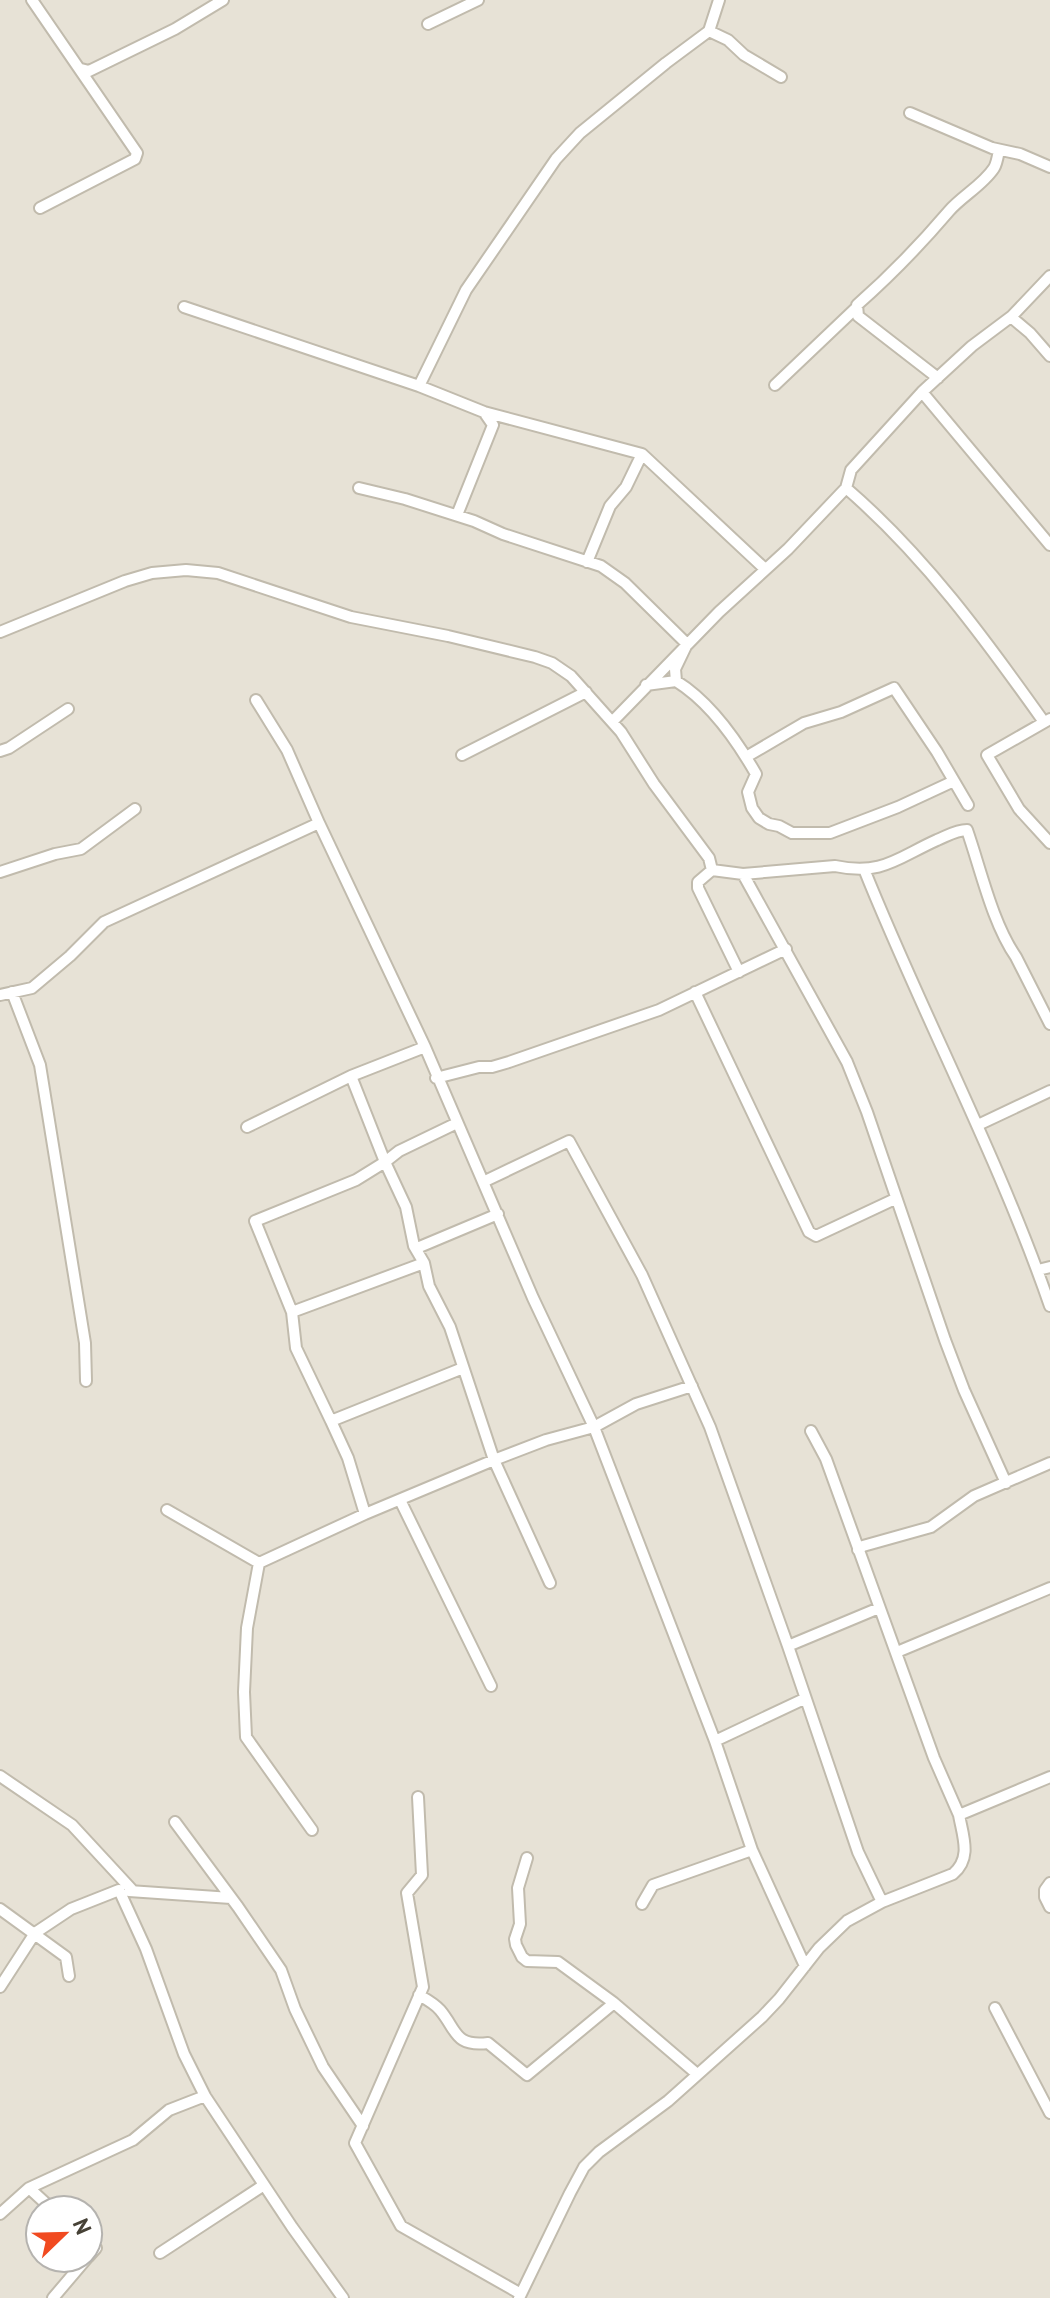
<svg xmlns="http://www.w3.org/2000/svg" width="1050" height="2298" font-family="'PT Sans',sans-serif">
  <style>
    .residential { fill: #e7e2d6; fill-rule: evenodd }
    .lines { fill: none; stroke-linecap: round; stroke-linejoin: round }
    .street-casing { stroke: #c1bbad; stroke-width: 14 }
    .street { stroke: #fff; stroke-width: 10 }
  </style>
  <rect width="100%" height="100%" fill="#f3f0e7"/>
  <!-- residential -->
  <path class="residential" d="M0 0H1050V2298H0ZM40 2210H88V2258H40Z"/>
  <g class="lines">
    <defs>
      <path id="street" d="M32 0 137 153 135 159 40 208
        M428 24 478 0
        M709 31 728 40 744 55 781 77
        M81 69 89 71 175 29 223 0
        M910 113 992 148 1020 154 1050 167
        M184 307 419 386 466 290 556 159 580 133 666 63 709 31 719 0
        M1011 317 1030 333 1050 356
        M938 378 858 316 857 305C890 276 920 245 949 211 962 196 983 185 994 168 997 163 998 155 999 150
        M775 385 856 308
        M419 386 484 412 493 425 457 515
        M922 392 1050 545
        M484 412 642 454 765 569
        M359 488 405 499 474 521 503 534 601 566 625 583 687 644 675 669 676 681
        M846 488C924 555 985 639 1044 722
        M587 562 610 506 626 487 642 454
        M0 632 125 581 152 573 186 570 218 573 351 617 448 636 535 657 552 663 571 676 621 732 654 784 709 858 712 870
        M646 685 676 681C710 702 736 739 756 774L748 792 752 808 759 818 769 824 779 826 792 833H830L898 807 954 781
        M1050 719 987 755 1019 809 1050 843
        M612 722 719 612 788 549 846 488 851 470 922 392 972 346 1012 316 1050 276
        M0 751 9 748 68 709
        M462 755 586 692
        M746 757 804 723 841 712 894 688 937 752 968 805
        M319 823 425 1047 533 1298 594 1427 715 1741
        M864 869C923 1016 998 1156 1050 1306
        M0 872 55 854 81 849 135 809
        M743 874 847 1062 867 1112 945 1340 964 1390 1006 1483
        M739 972 698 888V882L712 870 743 874 835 866C882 876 897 858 937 840 947 836 956 830 967 830 981 870 992 922 1016 957L1050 1024
        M12 992 40 1065 85 1343 86 1381
        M695 992 809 1232 816 1236 895 1199
        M0 995 32 988 70 956 104 922 319 823 287 750 256 700
        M351 1076 385 1162 406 1207 414 1246 424 1263 429 1286 450 1327 494 1460 550 1583
        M436 1078 479 1067H492L509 1062 659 1010 786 949
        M978 1125 1050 1091
        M247 1127 351 1076 425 1047
        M483 1182 569 1141 642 1275 710 1427 788 1646 858 1852 882 1902
        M417 1248 498 1214
        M424 1263 292 1312 255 1221 356 1180 385 1162 399 1151 457 1123
        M1038 1270 1050 1267
        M292 1312 296 1348 331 1421
        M811 1431 826 1459 934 1758 959 1815
        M400 1500 491 1686
        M167 1510 259 1563
        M365 1514 348 1458 331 1421 463 1368
        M858 1550 863 1546 931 1527 974 1496 1050 1463
        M259 1563 365 1514 494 1460 546 1440 594 1427 636 1404 692 1386
        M259 1563 247 1628 244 1692 246 1737 312 1830
        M788 1646 879 1608
        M897 1652 1050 1588
        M804 1699 715 1741 752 1850 805 1966
        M0 1776 72 1825 133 1891
        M418 1797 422 1875 407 1893 423 1987 355 2143 401 2226 521 2294
        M175 1822 238 1907 281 1970 295 2009 323 2067 363 2126
        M527 1858 518 1888 520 1924 515 1939 516 1945 522 1957 527 1961 558 1962 614 2003 697 2074
        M1050 1883 1045 1890V1897L1050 1907
        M129 1891 231 1898
        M642 1904 653 1885 752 1850
        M0 1909 66 1957 69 1976
        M0 1987 35 1933 71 1909 119 1890 146 1949 184 2054 205 2096
        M419 1995C426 1999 435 2004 440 2010 457 2030 454 2047 488 2043L527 2075 614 2003
        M995 2008 1050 2113
        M29 2188 53 2210
        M0 2214 29 2188 133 2140 169 2110 205 2096 292 2227 343 2298
        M88 2241 96 2248 88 2257
        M160 2253 264 2185
        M53 2298 87 2258
        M519 2298 570 2193 584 2167 599 2152 668 2101 762 2017 779 1999 819 1948 847 1921 882 1902 953 1874C972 1858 963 1837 959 1815L1050 1777"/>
    </defs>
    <!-- street casing -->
    <use href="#street" class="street-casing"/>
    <!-- street -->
    <use href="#street" class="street"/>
  </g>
  <!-- north arrow -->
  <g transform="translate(64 2234) rotate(67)"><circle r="38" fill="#ffffff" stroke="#b5b3af" stroke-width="2"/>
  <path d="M0-6L14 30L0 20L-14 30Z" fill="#f14a20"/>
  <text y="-12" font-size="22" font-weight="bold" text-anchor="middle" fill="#464136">N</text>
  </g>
</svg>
